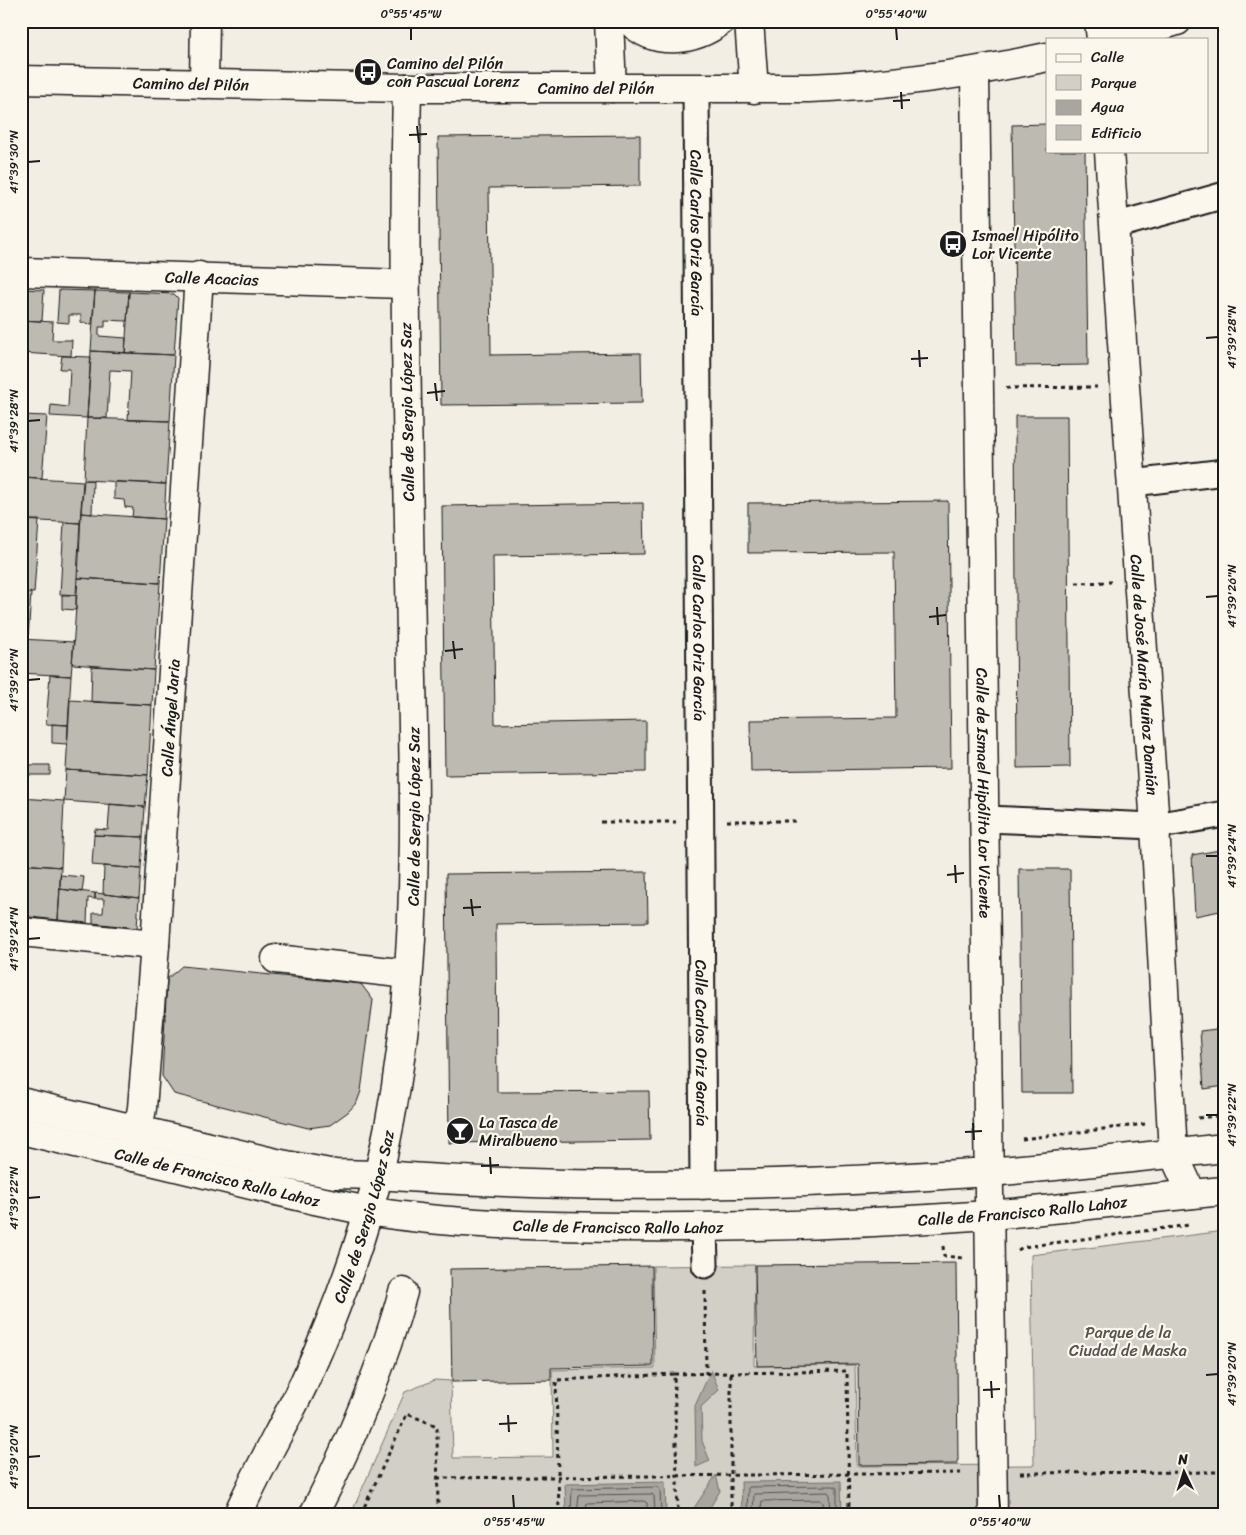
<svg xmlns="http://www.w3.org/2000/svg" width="1246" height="1535" font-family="Sriracha,sans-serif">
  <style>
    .green { fill: #d2cfc6; stroke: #777671 }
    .water { fill: #a9a6a0; stroke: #716f6b }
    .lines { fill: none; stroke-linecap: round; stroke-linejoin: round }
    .shore { stroke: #545351; stroke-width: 1 }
    .building { fill: #bdbab1; stroke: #1c1c1c }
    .pedestrian-casing { stroke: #1c1c1c; stroke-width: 29 }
    .minor-casing { stroke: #1c1c1c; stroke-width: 31 }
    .tertiary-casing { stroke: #1c1c1c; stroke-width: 31 }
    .path { stroke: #1c1c1c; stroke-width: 3; stroke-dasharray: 4 4; stroke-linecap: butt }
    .pedestrian { stroke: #fbf7ec; stroke-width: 25 }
    .minor { stroke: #fbf7ec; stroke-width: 28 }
    .tertiary { stroke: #fbf7ec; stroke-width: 28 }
    .ticks { fill: none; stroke: #1c1c1c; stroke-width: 2 }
    .labels { text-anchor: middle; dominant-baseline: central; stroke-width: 4.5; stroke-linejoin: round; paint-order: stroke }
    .poi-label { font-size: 16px; fill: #1c1c1c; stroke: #fbf7ec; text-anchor: start }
    .street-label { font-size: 16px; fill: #1c1c1c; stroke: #fbf7ec }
    .park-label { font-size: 16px; fill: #53524f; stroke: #fbf7ec }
    .neatline { fill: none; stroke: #1c1c1c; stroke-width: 2 }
    .ticks-label { font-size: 12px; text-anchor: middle; fill: #1c1c1c }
  </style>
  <rect width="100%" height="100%" fill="#f2eee4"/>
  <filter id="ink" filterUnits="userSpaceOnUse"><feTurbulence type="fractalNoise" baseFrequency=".02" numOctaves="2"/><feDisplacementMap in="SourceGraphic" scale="10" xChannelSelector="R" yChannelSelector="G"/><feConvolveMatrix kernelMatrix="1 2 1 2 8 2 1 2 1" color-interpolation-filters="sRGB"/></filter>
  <g filter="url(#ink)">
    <!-- green -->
    <path class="green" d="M1225 1231V1514H351L405 1392 435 1380 451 1381 453 1458 553 1457 552 1370 655 1368 653 1266 755 1265 754 1366 855 1365 857 1466 1034 1465 1031 1255Z"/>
    <!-- water -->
    <path class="water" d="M711 1370 719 1390 701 1407 702 1441 710 1461 696 1467 695 1406Z
      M716 1475 720 1491 706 1514H690Z
      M841 1481 842 1514H742L741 1482Z
      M665 1482 666 1514H566L565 1484Z"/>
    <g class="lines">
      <!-- shore -->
      <path class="shore" d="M571 1514 572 1489 658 1487 660 1490 661 1514
        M577 1514 579 1495 652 1494 654 1496 655 1514
        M585 1514 587 1503 644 1501 647 1503V1514
        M747 1514 748 1487 834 1486 837 1488V1514
        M753 1514 754 1494 828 1492 830 1495 831 1514
        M760 1514 762 1501 820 1500 823 1502V1514"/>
    </g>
    <!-- building -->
    <path class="building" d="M21 21H68H61L62 24H21Z
      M70 21H133V26L70 24Z
      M141 21H168V26H141Z
      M1047 124V151H1085L1088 365 1016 366 1012 125Z
      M640 135V186L489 188 491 355 641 353 642 403 441 405 438 137Z
      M21 289 44 290 42 321 21 320Z
      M59 290 95 291 92 324 81 323V315H69V323L57 322Z
      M95 291 129 292 127 321 105 320V327H99V336L126 338 125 353 91 351Z
      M129 292 174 294 178 298 174 355 125 353Z
      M21 320 53 322 52 340H72L71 356 21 353Z
      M91 351 174 355 170 421 128 420 131 371 110 370 107 418H87Z
      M62 356 91 357 87 418 50 416 51 405 68 407 70 369H60Z
      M21 415 47 416 42 478 21 477Z
      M1015 416H1067L1070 767 1017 768Z
      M87 418 170 421 166 484 84 480Z
      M21 477 83 481 80 523 21 520Z
      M84 480H93L92 514 81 513Z
      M114 482 166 484 164 519 132 517 133 508 125 507 124 500 114 499Z
      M948 501 951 768 751 771 750 720 896 718 894 552 748 553V503Z
      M643 503 644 554 493 556 495 724 646 721V772L445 775 442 506Z
      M81 513 164 519 160 583 78 578Z
      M21 520H39L34 593 21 592Z
      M64 522 80 523 76 595H60Z
      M78 578 160 583 154 670 72 664Z
      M21 592 31 593 28 639H21Z
      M62 594 76 595V610L62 609Z
      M21 639 74 642 71 676 21 673Z
      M92 666 154 670 152 705 91 702Z
      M50 675 71 676 68 725 46 724Z
      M70 700 152 705 148 775 66 770Z
      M21 722H24L22 765H21Z
      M52 724 68 725 67 744 52 743Z
      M21 765H50V775H21Z
      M66 770 148 775 145 807 64 801Z
      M21 798 64 801 61 867 21 864Z
      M110 804 145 807 143 837 94 835 95 829 108 830Z
      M94 835 143 837 141 869 92 865Z
      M1225 849V910L1195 916 1192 855Z
      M21 864 61 867 58 920 21 916Z
      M104 866 141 869 139 898 103 894Z
      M1019 869H1070L1072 1093H1022Z
      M647 872 648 922 496 924 497 1092 649 1091 650 1140 449 1143 446 874Z
      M60 875 84 877 82 892 60 889Z
      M60 889 95 893V899L88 898 87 923 58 920Z
      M95 893 139 898 137 928 93 923V913H103L104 899H95Z
      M182 966 361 984 373 1000 361 1091 357 1102 348 1112 330 1125 308 1128 174 1094 162 1076 167 979Z
      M1225 1028V1086L1204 1089 1200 1031Z
      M956 1263 958 1464 859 1465 858 1364 757 1366 755 1265Z
      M652 1266 653 1366 551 1368V1380L452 1382 450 1269Z"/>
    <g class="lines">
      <defs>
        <g id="pedestrian">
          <path id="s1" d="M696 89 703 1186"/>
          <path d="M1114 226 1225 195"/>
          <path d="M1133 483 1225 472"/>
          <path d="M985 819 1155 826 1225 814"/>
          <path d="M704 1227 705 1265"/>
        </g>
        <g id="minor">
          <path d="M609 21 612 88"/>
          <path d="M630 21C655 47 695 41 721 21"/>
          <path d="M749 21 754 89"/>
          <path d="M1099 21 1101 39"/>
          <path d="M204 84 205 21"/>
          <path id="s2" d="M1109 151 1155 826 1173 1153 1192 1194"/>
          <path id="s3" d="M21 272 404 284"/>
          <path d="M21 932 155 945"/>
          <path d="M276 959 408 974"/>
          <path d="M21 1102 281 1164 335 1174 378 1175"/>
          <path id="s4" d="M21 1130 310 1199 368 1211"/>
          <path id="s5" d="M133 1157 142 1108 155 945 199 276"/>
          <path d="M314 1514C350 1443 382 1369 403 1292"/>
        </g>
        <g id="tertiary">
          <path d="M1120 39 1177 21"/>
          <path id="s6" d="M975 73 993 1514"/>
          <path id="s7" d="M21 80 407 88H809C890 85 968 74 1047 57"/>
          <path d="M378 1175C581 1190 784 1187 987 1172 1066 1166 1146 1156 1225 1148"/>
          <path id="s8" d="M368 1211C452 1225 537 1226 622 1227 744 1228 867 1224 988 1215 1067 1209 1146 1198 1225 1191"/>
          <path id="s9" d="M238 1514C258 1469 283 1427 304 1383 336 1312 366 1231 383 1155 421 986 415 809 411 637 408 454 403 271 407 88"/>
        </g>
      </defs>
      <!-- pedestrian casing -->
      <use href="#pedestrian" class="pedestrian-casing"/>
      <!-- minor casing -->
      <use href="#minor" class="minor-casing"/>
      <!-- tertiary casing -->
      <use href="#tertiary" class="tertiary-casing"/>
      <!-- path -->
      <path class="path" d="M1006 388 1097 387
        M1076 583 1111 582
        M727 821H795
        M601 822H676
        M1198 1118 1225 1115
        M1022 1139 1145 1124
        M943 1246 944 1256 963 1258
        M1018 1250 1023 1247 1189 1225
        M705 1291 706 1374
        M674 1374 847 1371 849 1514
        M1020 1473 1225 1472
        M437 1478 964 1473
        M361 1514 407 1414 437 1426 438 1514
        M559 1514 556 1380 674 1374 678 1514
        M731 1514V1373"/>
      <!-- pedestrian -->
      <use href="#pedestrian" class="pedestrian"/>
      <!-- minor -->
      <use href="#minor" class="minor"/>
      <!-- tertiary -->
      <use href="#tertiary" class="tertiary"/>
    </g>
  </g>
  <!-- ticks -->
  <path class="ticks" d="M411 28V40M896 28 897 40M901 92 902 109M893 101 910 100M417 126 419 143M409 135 427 134M28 162 40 161M1206 338 1218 337M919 350 920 367M911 359 928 358M435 383 437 401M427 393 445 391M28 421 40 420M1206 597 1218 596M937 607 938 625M929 617 946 615M453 641 455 659M445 651 463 649M28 680 40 679M1206 856H1218M955 865 956 883M947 875 964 873M471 899 473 916M463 908 481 907M28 939 40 938M1206 1115H1218M973 1123 974 1140M965 1132 982 1131M490 1157 491 1174M481 1166 499 1165M28 1198 40 1197M1206 1375 1218 1374M991 1381 992 1398M983 1390 1000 1389M508 1415 509 1432M499 1424 517 1423M28 1457 40 1456M513 1495 514 1508M999 1495 1000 1508"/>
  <!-- icons -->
  <defs>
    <symbol id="bus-disc" viewBox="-11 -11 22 22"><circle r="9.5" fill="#1c1c1c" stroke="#fbf7ec"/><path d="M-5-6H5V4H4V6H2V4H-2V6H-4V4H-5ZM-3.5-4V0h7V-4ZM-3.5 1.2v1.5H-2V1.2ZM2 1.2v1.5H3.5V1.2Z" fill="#fff"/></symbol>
    <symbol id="bar-disc" viewBox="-11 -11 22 22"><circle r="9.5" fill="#1c1c1c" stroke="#fbf7ec"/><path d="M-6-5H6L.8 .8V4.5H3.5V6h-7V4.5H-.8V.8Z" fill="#fff"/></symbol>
  </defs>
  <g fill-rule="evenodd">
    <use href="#bus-disc" x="352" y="56" width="32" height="32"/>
    <use href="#bus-disc" x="937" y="228" width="32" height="32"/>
    <use href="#bar-disc" x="444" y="1115" width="32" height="32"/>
  </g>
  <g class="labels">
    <!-- poi labels -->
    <g class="poi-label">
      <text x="387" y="63">Camino del Pilón<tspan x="387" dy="18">con Pascual Lorenz</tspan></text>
      <text x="972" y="235">Ismael Hipólito<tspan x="972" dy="18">Lor Vicente</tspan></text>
      <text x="479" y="1122">La Tasca de<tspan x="479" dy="18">Miralbueno</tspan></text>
    </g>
    <!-- street labels -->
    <g class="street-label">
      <text stroke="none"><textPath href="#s7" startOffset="170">Camino del Pilón</textPath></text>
      <text stroke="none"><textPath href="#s7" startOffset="575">Camino del Pilón</textPath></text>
      <text stroke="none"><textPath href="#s1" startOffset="144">Calle Carlos Oriz García</textPath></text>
      <text stroke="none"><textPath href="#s3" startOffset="191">Calle Acacias</textPath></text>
      <text transform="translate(407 412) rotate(-91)">Calle de Sergio López Saz</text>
      <text stroke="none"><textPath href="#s1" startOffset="549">Calle Carlos Oriz García</textPath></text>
      <text stroke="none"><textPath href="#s2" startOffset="525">Calle de José María Muñoz Damián</textPath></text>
      <text stroke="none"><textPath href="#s5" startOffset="441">Calle Ángel Jaria</textPath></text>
      <text stroke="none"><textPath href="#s6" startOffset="720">Calle de Ismael Hipólito Lor Vicente</textPath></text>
      <text stroke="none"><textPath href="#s9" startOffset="729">Calle de Sergio López Saz</textPath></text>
      <text stroke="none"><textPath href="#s1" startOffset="954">Calle Carlos Oriz García</textPath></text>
      <text stroke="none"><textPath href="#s4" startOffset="202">Calle de Francisco Rallo Lahoz</textPath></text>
      <text stroke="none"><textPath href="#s8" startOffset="656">Calle de Francisco Rallo Lahoz</textPath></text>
      <text stroke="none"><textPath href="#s9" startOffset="324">Calle de Sergio López Saz</textPath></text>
      <text stroke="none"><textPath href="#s8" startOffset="251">Calle de Francisco Rallo Lahoz</textPath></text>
    </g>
    <!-- park labels -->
    <g class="park-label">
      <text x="1128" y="1332">Parque de la<tspan x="1128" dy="18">Ciudad de Maska</tspan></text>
    </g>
  </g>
  <!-- margin -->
  <rect width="1246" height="1535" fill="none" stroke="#fbf7ec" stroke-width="55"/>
  <!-- legend -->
  <rect x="1046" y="38" width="162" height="115" fill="#fbf7ec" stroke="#a29f99"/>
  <rect x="1056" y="54" width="25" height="8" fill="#fbf7ec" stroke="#a29f99"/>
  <text x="1091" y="62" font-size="15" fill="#1c1c1c">Calle</text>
  <rect x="1056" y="75" width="25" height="15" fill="#d2cfc6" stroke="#a29f99"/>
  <text x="1091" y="88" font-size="15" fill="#1c1c1c">Parque</text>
  <rect x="1056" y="100" width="25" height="15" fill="#a9a6a0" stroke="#a29f99"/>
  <text x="1091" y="112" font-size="15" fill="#1c1c1c">Agua</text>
  <rect x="1056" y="125" width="25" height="15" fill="#bdbab1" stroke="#a29f99"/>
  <text x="1091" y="138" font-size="15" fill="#1c1c1c">Edificio</text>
  <!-- north arrow -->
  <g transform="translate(1184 1472) rotate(356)" stroke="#fbf7ec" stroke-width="4" paint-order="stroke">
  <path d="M0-4L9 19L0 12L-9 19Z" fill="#1c1c1c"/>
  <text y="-8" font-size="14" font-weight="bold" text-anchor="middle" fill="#1c1c1c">N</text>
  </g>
  <rect x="28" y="28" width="1190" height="1480" class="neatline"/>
  <g class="ticks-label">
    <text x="411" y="18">0°55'45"W</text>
    <text x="896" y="18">0°55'40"W</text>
    <text transform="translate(14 162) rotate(-90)" y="4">41°39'30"N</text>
    <text transform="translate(1232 337) rotate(-90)" y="4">41°39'28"N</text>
    <text transform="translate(14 421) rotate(-90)" y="4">41°39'28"N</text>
    <text transform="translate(1232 596) rotate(-90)" y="4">41°39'26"N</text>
    <text transform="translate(14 680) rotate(-90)" y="4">41°39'26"N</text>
    <text transform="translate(1232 856) rotate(-90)" y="4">41°39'24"N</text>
    <text transform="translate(14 939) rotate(-90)" y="4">41°39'24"N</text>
    <text transform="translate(1232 1115) rotate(-90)" y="4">41°39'22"N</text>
    <text transform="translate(14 1198) rotate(-90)" y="4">41°39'22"N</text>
    <text transform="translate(1232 1374) rotate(-90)" y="4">41°39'20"N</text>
    <text transform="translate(14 1457) rotate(-90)" y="4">41°39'20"N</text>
    <text x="514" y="1526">0°55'45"W</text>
    <text x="1000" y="1526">0°55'40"W</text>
  </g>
</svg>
